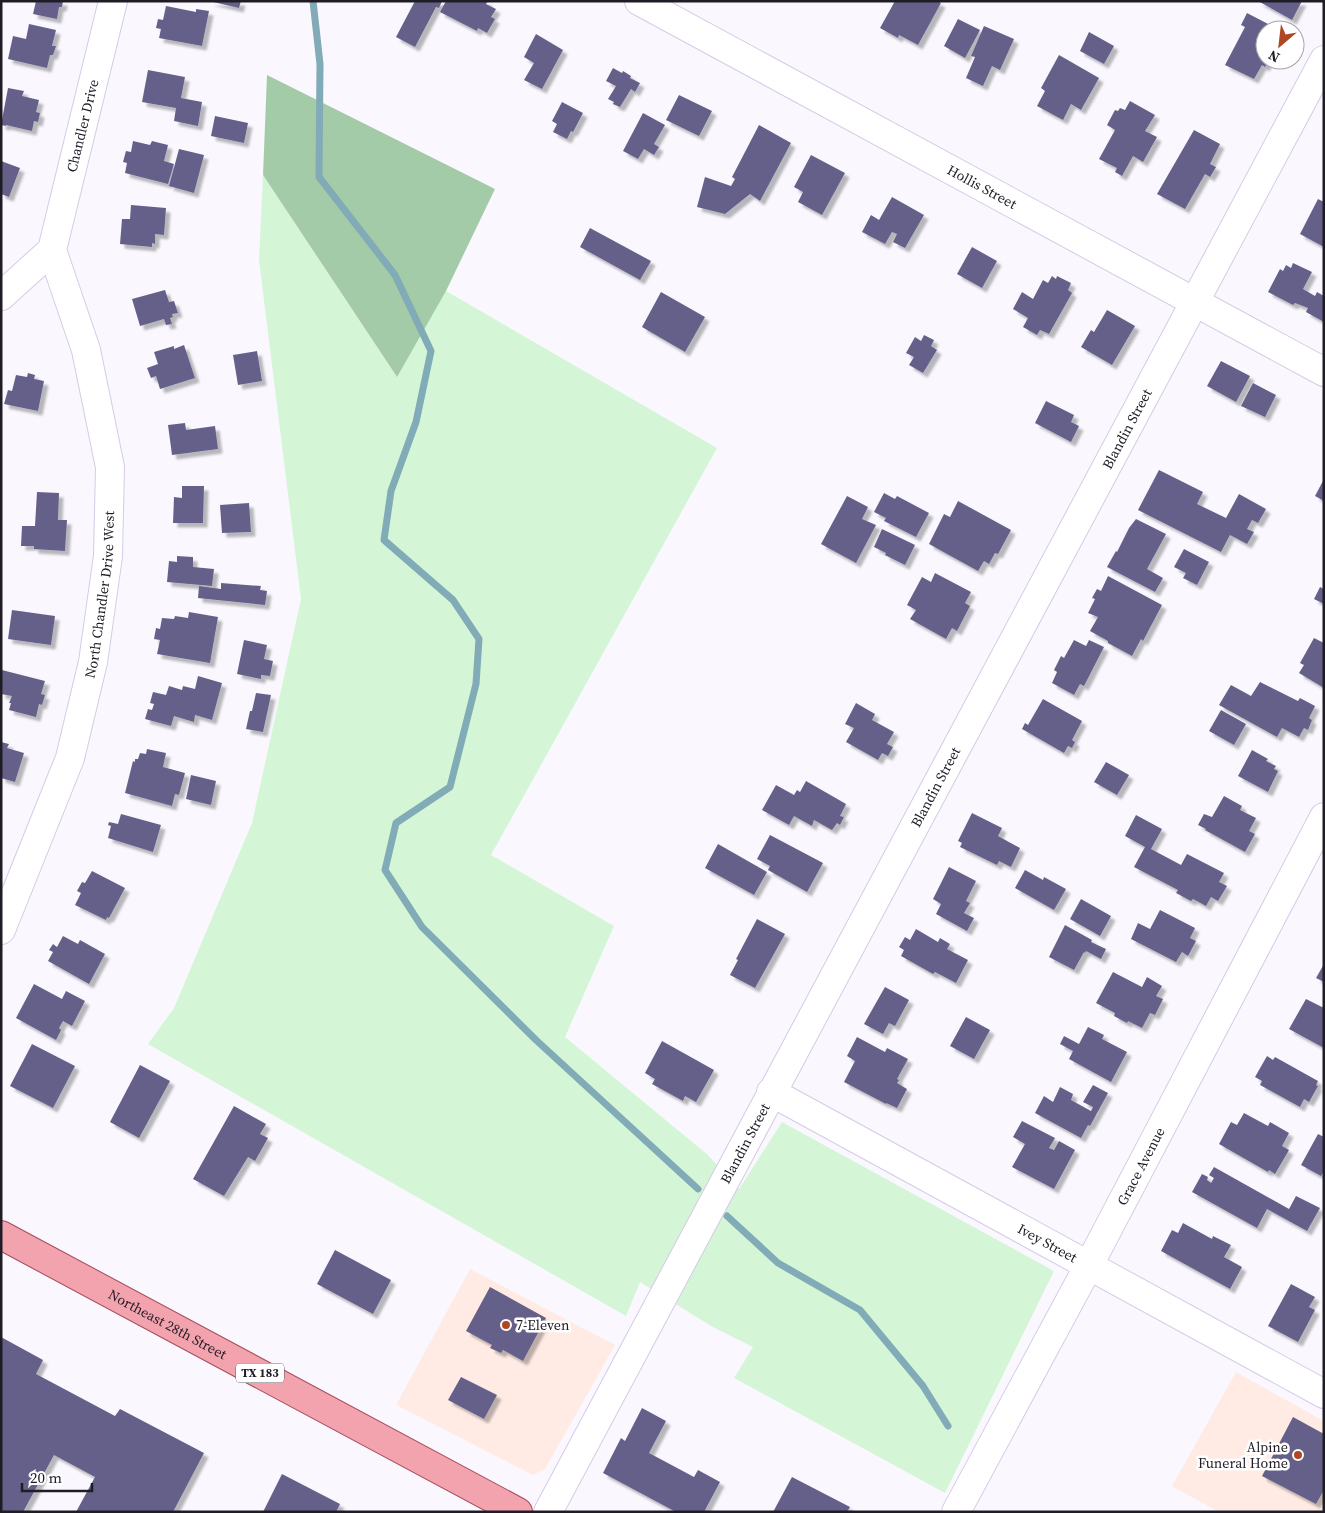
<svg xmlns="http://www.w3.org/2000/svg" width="1325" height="1513" font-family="'Source Serif 4',serif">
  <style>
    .commercial { fill: #ffebe4 }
    .green { fill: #d4f6d7 }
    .forest { fill: #a4cba8 }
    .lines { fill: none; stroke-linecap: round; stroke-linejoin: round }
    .stream { stroke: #81abb6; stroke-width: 7 }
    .building { fill: #65618a; filter: url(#shadow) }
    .minor-casing { stroke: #d5cbe6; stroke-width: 30 }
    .major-casing { stroke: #a44b5b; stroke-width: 30 }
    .minor { stroke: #fff; stroke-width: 28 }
    .major { stroke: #f3a3ae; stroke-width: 28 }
    .poi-dot { fill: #af4724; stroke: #fff; stroke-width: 2 }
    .labels { text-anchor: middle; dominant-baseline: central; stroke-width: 5; stroke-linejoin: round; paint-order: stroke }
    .shield { fill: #fff; stroke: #636067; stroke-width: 1 }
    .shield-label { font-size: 12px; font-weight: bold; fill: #201c26 }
    .street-label { font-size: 14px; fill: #201c26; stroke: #fff }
    .poi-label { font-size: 14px; fill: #201c26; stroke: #fff; text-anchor: start }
  </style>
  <defs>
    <filter id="shadow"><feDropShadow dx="4.5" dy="4.5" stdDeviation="1" flood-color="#0004"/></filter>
  </defs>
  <rect width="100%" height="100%" fill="#faf8fe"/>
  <!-- commercial -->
  <path class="commercial" d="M470 1269 615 1345 545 1469 533 1475 396 1405Z
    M1236 1372 1324 1421V1512H1219L1172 1486Z"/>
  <!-- green -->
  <path class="green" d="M263 175 396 376 446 291 717 448 491 855 614 926 565 1037 708 1155 739 1189 782 1122 1054 1271 945 1493 734 1378 753 1347 711 1326 640 1282 626 1316 148 1044 174 1008 252 823 301 599 259 260Z"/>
  <!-- forest -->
  <path class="forest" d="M267 75 495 189 446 291 397 377 263 175Z"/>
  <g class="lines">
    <!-- stream -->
    <path class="stream" d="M313 1 320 64 319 177 395 275 431 351 416 422 391 491 384 540 453 600 479 639 476 684 450 787 396 823 385 870 422 927 536 1040 698 1189
      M727 1216 778 1263 860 1310 923 1386 948 1426"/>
  </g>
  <!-- building -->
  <path class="building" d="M36 1H63L62 7H59L57 19 33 14Z
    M209 1H241L239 8Z
    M415 1H442L439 8 436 7 415 47 396 37Z
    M446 1H488L486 4 496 9 491 17 495 19 487 33 478 28 477 31 440 12Z
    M895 1H937L941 3 918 45 899 35 898 38 880 28Z
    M1258 1H1302L1292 20Z
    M166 6 196 12V9L209 11 202 46 159 38 161 29 156 28 158 19 163 20Z
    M1247 13 1270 25 1268 30H1265L1264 37H1265V60H1269L1265 67 1262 65 1254 79 1225 65 1245 27 1241 25Z
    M958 19 980 30 965 58 944 46Z
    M29 24 56 30 52 46H56L53 55H50L47 68 8 59 13 36 26 39Z
    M984 26 1014 39 1000 70 992 66 983 86 966 78 975 57 971 56Z
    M1089 32 1114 46 1104 64 1080 51Z
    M536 34 563 50 542 89 524 80 534 63 524 57Z
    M1059 55 1099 78 1081 110 1071 104 1063 120 1037 106 1045 91 1041 88Z
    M613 68 622 73 623 71 631 76 630 78 640 83 635 92 631 89 620 107 613 104 614 102 608 99 616 86 606 81Z
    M148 70 185 77 181 98 202 102 198 126 174 121 176 108 142 102Z
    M8 88 24 91 22 96 39 100 36 112 40 113 38 122 34 121 32 131 6 125V126L1 125Z
    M679 95 712 111 699 136 666 120Z
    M1130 101 1155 115 1145 131 1157 137 1143 162 1133 156 1122 176 1115 172 1117 168 1099 159 1115 130 1107 125 1115 110 1118 111 1120 108 1125 110Z
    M562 102 583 113 573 132 571 131 567 139 553 132 557 124 552 121Z
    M643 113 665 125 654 144 659 147 654 155 644 149 638 159 623 151Z
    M215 116 248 123 244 143 211 136Z
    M759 125 791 143 760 201 750 194 725 214 697 207 705 177 731 186 735 179 732 177Z
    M1194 130 1220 144 1210 164 1216 167 1210 177 1205 174 1185 209 1157 194Z
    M133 141 150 145 152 141 168 145 164 161 174 164 168 184 125 173 127 163 123 162 126 151 131 152Z
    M179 149 204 155 194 193 169 186Z
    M811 155 845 173 822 215 798 202 803 192 794 187Z
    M1 161 20 168 9 197 1 194Z
    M892 197 924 215 905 248 893 242 897 234 892 232 885 244 862 232 871 215 879 220Z
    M1318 199 1324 202V247L1300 234Z
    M131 205 166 208 164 235 155 234V244L152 243V247L120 244 122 219H130Z
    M590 228 651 261 640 280 580 247Z
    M972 247 997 261 982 288 957 274Z
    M1293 263 1312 272 1303 289 1315 296 1317 292 1324 296V322L1306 312 1308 308 1295 303 1293 305 1268 292 1280 269 1283 271 1286 265 1291 268Z
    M1052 276 1056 279 1057 276 1071 283 1068 290 1072 293 1049 334 1040 330 1037 335 1023 327 1028 318 1013 309 1022 292 1033 299 1043 280 1048 283Z
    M165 290 169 302 174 301 178 313 172 314 173 317 170 318 172 324 166 325 164 319 140 326 132 299Z
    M661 292 705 317 685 352 642 327Z
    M1107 310 1135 326 1112 365 1081 347 1091 330 1094 332Z
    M924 335 934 340 931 346 937 350 923 373 909 365 914 357 906 353 915 337 921 341Z
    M184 345 195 378 160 389 156 376 151 378 147 368 158 364 154 352 174 346V349Z
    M257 351 262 381 238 385 233 355Z
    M1221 361 1250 376 1236 402 1207 386Z
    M28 373 35 375 34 379 44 381 38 411 4 404 8 390 12 391 16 375 27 377Z
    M1253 383 1276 395 1265 417 1241 406Z
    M1046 401 1074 415 1071 422 1079 426 1071 442 1035 423Z
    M185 423 186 430 215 426 218 449 172 455 168 425Z
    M1159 470 1203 492 1197 504 1226 518 1239 494 1266 509 1258 523 1252 520 1247 529 1254 532 1247 544 1230 535 1221 552 1138 510Z
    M1324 479V501L1315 496Z
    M182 486H204L203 523H173L174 497 182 498Z
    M37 492 59 493 58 520H67L65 551 34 549V546H21L22 526H35Z
    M884 493 895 499 897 496 929 513 916 537 884 521 886 518 874 512Z
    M847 496 868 507 862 519 876 525 856 563 821 544Z
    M958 501 1011 530 998 554 995 553 989 564 984 561 978 571 929 544 944 514 950 517Z
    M249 503 251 532 222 533 220 505Z
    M1136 519 1166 534 1147 569 1163 578 1155 592 1107 567 1116 551 1117 552 1129 528Z
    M882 529 915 545 905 565 885 555 886 553 874 547Z
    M1184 549 1209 562 1197 585 1183 578 1186 573 1174 567Z
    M177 556 193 557V567L214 569 212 586 167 582 169 561 177 562Z
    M935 573 971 592 965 603 970 606 957 631 952 628 946 639 910 619 916 610 907 605 922 577 931 582Z
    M1108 576 1162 605 1143 641 1141 639 1132 656 1108 643V641L1090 631 1098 617 1088 613 1095 599 1092 598 1097 589 1101 591Z
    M221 583 261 586 260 590 267 591 265 605 198 598 199 586 221 589Z
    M1320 587 1324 589V604L1314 599Z
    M12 610 55 616 51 645 8 639Z
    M189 612 218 617 210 663 157 654 160 640 154 639 156 628 160 629 162 618 174 619 175 616 188 618Z
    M1314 638 1324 643V688L1299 673 1304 665 1300 663Z
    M244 640 267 645 264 659 273 661 270 676 261 675V679L237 674Z
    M1074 640 1086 646 1089 640 1104 647 1084 686 1080 684 1074 695 1052 683 1057 672 1054 670 1061 656 1064 658Z
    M2 670 45 681 41 694 45 695 42 705 39 704 36 717 9 710 11 703H9L12 696 1 694Z
    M198 676 222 683 212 720 195 715 194 722 174 716 171 726 145 719 148 709 152 710 154 704 150 703 153 692 166 695 169 686 182 690 183 686 195 689Z
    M1260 682 1298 701 1300 698 1315 706 1309 718 1312 720 1308 730 1304 728 1299 737 1282 728 1277 737 1219 705 1231 685 1251 696Z
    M256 693 271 695 263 732 246 729 250 711H252Z
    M1043 699 1082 721 1072 740 1075 742 1072 748 1068 746 1064 753 1022 729 1025 723 1028 725Z
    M856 703 875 714 872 720 894 732 887 744 893 747 888 756 882 753 878 760 846 742 854 728 845 724Z
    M1221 710 1246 724 1234 745 1209 731Z
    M1 742 9 744 7 748 24 753 15 782 1 778Z
    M147 749 166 753 163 767 185 773 179 795 175 794 172 806 125 793 133 761 135 762V759H138L140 753 146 754Z
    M1252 750 1268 759 1266 761 1276 766 1274 769 1278 771 1268 792 1238 776Z
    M1106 762 1129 775 1117 795 1094 782Z
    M191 775 216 781 211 805 186 799Z
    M806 781 846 804 840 816 844 817 840 825 837 823 832 830 814 820 812 826 794 816 789 825 762 810 776 785 794 795 797 790 800 792Z
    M1224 796 1242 806 1240 810 1256 818 1249 831 1255 834 1245 852 1205 830 1206 829 1198 825 1204 814 1212 817Z
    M972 813 1002 828 998 836 1020 848 1011 867 999 861 997 865 960 847 962 843 958 841Z
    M121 814 161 825 153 852 108 838 111 826 108 825 109 822 118 824Z
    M1136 815 1162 829 1151 849 1181 865 1187 854 1224 873 1219 882 1227 886 1218 901 1211 897 1206 906 1193 899 1191 901 1176 893 1178 890 1134 867 1145 847 1125 836Z
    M770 835 823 863 807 892 768 870 770 866 757 859Z
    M718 844 767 872 754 895 705 868Z
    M949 867 976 881 966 901 970 903 964 913 974 918 967 931 936 914 941 904 933 899Z
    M1025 870 1043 880 1044 877 1066 889 1054 910 1015 888Z
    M92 871 125 888 109 918 107 917 106 920 75 905 81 893 77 891 82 882 85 883Z
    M1081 899 1111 916 1100 936 1070 919Z
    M1160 910 1195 928 1190 938 1196 941 1188 956 1182 952 1176 962 1131 939 1138 923 1150 929Z
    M757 919 785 934 755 988 730 975 738 960 736 959Z
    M1065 925 1092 940 1091 942 1106 949 1101 959 1086 951 1085 953 1084 952 1074 970 1049 957Z
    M916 929 938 942 940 938 950 944 947 949 968 960 956 983 935 972 933 974 901 956 904 950 899 947 905 937 910 940Z
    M63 936 78 944 80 940 105 954 89 984 48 961 53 952 49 950 53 944 57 947Z
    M1324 964V982L1316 978Z
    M1113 972 1142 987 1147 977 1162 986 1156 996 1163 999 1155 1015 1150 1013 1142 1028 1128 1021 1127 1023 1114 1016 1115 1013 1096 1003Z
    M34 984 62 999 66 991 85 1001 72 1026 63 1021 59 1028 61 1030 56 1040 16 1018Z
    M885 987 909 1000 895 1026 889 1023 883 1034 864 1024Z
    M1306 999 1324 1008V1048L1289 1029Z
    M966 1017 990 1030 974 1059 950 1046Z
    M1088 1027 1104 1035 1102 1039 1127 1052 1111 1082 1069 1059 1073 1051 1060 1044 1064 1036 1079 1044Z
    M857 1037 885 1052 887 1048 908 1059 897 1079 899 1080 897 1083 907 1089 897 1108 886 1103V1104L844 1082 855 1061 847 1056Z
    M662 1041 714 1070 696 1102 685 1096 683 1101 652 1084 655 1079 645 1073Z
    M32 1044 75 1066 53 1108 10 1086Z
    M1267 1056 1273 1060 1275 1057 1318 1081 1316 1085 1318 1086 1309 1102 1304 1099 1300 1107 1260 1085 1262 1081 1255 1077Z
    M140 1065 170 1081 139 1138 110 1122Z
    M1093 1085 1108 1093 1090 1126 1088 1125 1081 1138 1035 1113 1044 1096 1053 1102 1060 1087 1073 1094 1071 1100 1091 1111 1093 1107 1083 1102Z
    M234 1106 266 1124 260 1134 268 1138 255 1161 248 1157 224 1196 193 1179Z
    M1244 1113 1268 1126 1270 1122 1289 1133 1282 1146 1289 1150 1275 1174 1269 1170 1268 1172 1219 1144 1231 1122 1237 1125Z
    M1022 1121 1055 1138 1049 1148 1054 1150 1059 1141 1075 1150 1054 1189 1012 1167 1025 1144 1013 1137Z
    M1318 1134 1324 1137V1170L1321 1176 1301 1165Z
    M1214 1167 1289 1209 1296 1196 1320 1208 1307 1231 1267 1209 1257 1228 1192 1192 1202 1174 1208 1177 1207 1180 1211 1183 1214 1178 1209 1175Z
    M1183 1223 1212 1239 1213 1236 1231 1245 1224 1257 1242 1267 1230 1289 1161 1251 1172 1230 1178 1233Z
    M335 1250 391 1280 373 1314 317 1284Z
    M1291 1284 1315 1297 1309 1307 1315 1310 1298 1342 1268 1326Z
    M490 1287 546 1318 523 1361 503 1350 501 1353 490 1348 492 1345 466 1331Z
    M1 1337 43 1360 36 1374 115 1416 120 1409 204 1453 173 1512H76L95 1477 54 1455 23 1512H1Z
    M461 1377 497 1395 484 1419 448 1400Z
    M642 1408 666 1421 649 1453 694 1477 698 1470 720 1482 704 1512H676L603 1473 621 1438 625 1441Z
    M1293 1417 1324 1434V1490L1316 1504 1262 1476Z
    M282 1474 340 1504 336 1512H263Z
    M792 1477 850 1507 847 1512H773Z"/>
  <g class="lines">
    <defs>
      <g id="minor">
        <path id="s1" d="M639 1 1324 372"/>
        <path id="s2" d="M52 250 113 1"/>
        <path d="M1 296 52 250"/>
        <path id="s3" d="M1 930 70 758 93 662 108 556 110 467 86 350 52 250"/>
        <path id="s4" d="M771 1092 1324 1394"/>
        <path id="s5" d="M548 1512 1324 60"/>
        <path id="s6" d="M956 1512 1089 1265 1324 817"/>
      </g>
      <g id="major">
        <path id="s7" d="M1 1235 518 1512"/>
      </g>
    </defs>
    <!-- minor casing -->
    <use href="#minor" class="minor-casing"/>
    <!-- major casing -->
    <use href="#major" class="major-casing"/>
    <!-- minor -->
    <use href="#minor" class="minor"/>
    <!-- major -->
    <use href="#major" class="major"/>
  </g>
  <!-- markers -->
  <g class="poi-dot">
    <circle cx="506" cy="1325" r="5"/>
    <circle cx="1298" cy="1455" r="5"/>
  </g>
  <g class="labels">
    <!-- shield labels -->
    <rect class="shield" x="236" y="1363.5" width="48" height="19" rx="4"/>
    <g class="shield-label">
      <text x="260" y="1373">TX 183</text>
    </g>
    <!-- street labels -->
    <g class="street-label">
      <text stroke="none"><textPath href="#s2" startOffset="128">Chandler Drive</textPath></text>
      <text stroke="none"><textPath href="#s1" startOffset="390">Hollis Street</textPath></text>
      <text stroke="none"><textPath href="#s5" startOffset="1228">Blandin Street</textPath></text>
      <text stroke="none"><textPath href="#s3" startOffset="352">North Chandler Drive West</textPath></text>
      <text stroke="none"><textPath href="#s5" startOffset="822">Blandin Street</textPath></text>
      <text stroke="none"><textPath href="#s5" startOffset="418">Blandin Street</textPath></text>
      <text stroke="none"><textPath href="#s6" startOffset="392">Grace Avenue</textPath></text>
      <text stroke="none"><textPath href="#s4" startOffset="315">Ivey Street</textPath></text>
      <text stroke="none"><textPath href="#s7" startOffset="189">Northeast 28th Street</textPath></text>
    </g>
    <!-- poi labels -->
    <g class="poi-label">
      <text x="516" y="1325">7-Eleven</text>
      <text x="1288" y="1447" text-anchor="end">Alpine<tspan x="1288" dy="16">Funeral Home</tspan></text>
    </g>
  </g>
  <!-- border -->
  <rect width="1325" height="1513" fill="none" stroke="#201c26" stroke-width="5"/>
  <!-- north arrow -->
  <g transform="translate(1280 45) rotate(208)"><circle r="24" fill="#ffffff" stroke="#a6a4a8"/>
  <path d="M0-4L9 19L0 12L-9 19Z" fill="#af4724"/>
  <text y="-8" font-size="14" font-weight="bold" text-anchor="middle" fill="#201c26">N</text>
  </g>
  <!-- scale -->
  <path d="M22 1483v8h70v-8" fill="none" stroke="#201c26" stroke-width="2.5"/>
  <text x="30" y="1483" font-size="15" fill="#201c26" stroke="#ffffff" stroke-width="4" paint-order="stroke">20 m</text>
</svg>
